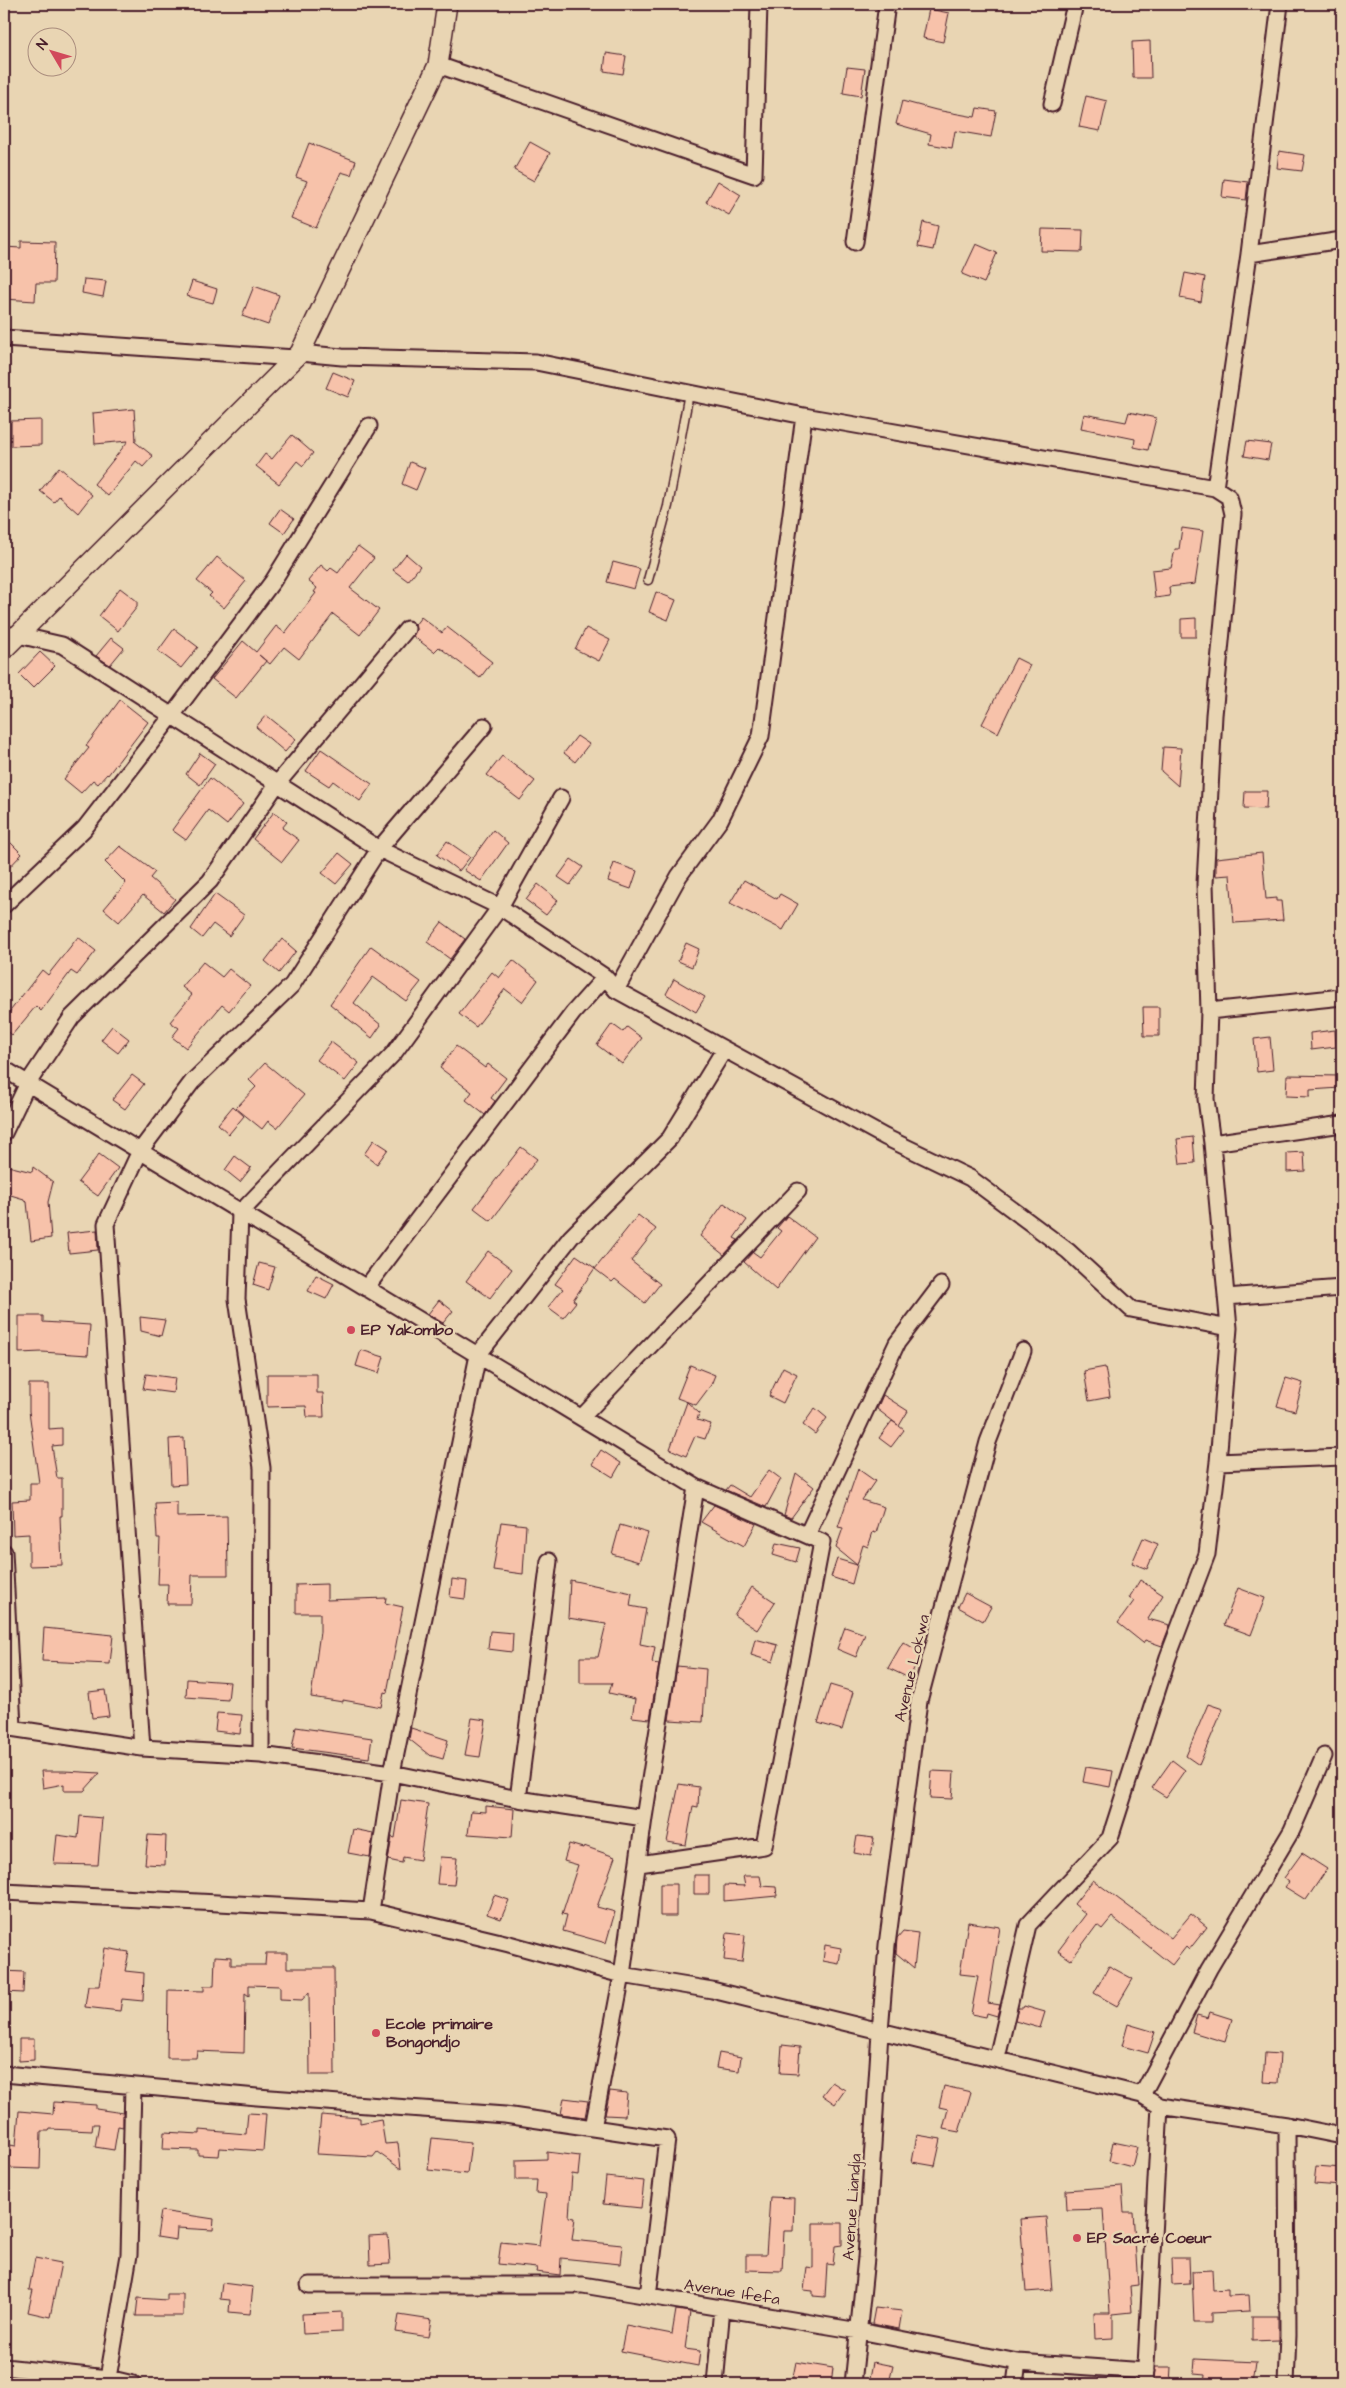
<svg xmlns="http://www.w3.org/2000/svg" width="1346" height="2388" font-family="'Architects Daughter',sans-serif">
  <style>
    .building { fill: #f7c2aa; stroke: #4a1f2b }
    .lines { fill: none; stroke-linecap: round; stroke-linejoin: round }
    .service-casing { stroke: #4a1f2b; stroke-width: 11 }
    .minor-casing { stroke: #4a1f2b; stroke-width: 19 }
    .tertiary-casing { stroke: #4a1f2b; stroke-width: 22 }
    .service { stroke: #e9d5b3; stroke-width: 8 }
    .minor { stroke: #e9d5b3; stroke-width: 15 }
    .tertiary { stroke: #e9d5b3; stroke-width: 19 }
    .poi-dot { fill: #d1495b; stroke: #e9d5b3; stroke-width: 2 }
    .labels { text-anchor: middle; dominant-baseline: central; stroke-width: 5; stroke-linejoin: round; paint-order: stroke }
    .poi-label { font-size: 16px; font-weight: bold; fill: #4a1f2b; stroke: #e9d5b3; text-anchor: start }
    .street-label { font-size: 16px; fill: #4a1f2b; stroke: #e9d5b3 }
  </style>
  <rect width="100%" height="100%" fill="#e9d5b3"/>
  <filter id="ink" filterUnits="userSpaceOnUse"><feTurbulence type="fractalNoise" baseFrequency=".02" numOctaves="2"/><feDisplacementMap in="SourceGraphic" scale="10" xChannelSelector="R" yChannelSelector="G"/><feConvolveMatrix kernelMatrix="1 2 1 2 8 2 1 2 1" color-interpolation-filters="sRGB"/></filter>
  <g filter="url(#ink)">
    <!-- building -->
    <path class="building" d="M929 9 949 13 943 42 923 38Z
      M1150 41 1151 78H1133L1132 42Z
      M606 53 626 56 623 74 604 71Z
      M847 67 865 69 861 96 843 93Z
      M1086 96 1107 101 1100 131 1079 127Z
      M902 101 936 110 975 117 977 108 996 111 991 137 955 131 952 148 929 144 931 134 896 124Z
      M530 142 550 153 534 181 514 170Z
      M309 143 356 161 351 175 341 172 316 228 291 218 307 181 296 177Z
      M1279 151 1305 155 1302 171 1277 168Z
      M1224 179 1248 182 1246 200 1222 197Z
      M718 181 741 195 729 215 706 202Z
      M923 222 938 226 933 250 918 247Z
      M1042 229 1083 230 1082 252 1041 251Z
      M21 241 55 242 54 283H36L35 301 4 299V247L21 248Z
      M976 244 997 253 984 283 962 274Z
      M1185 273 1205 277 1201 302 1180 298Z
      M84 279 106 281 103 297 82 293Z
      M192 281 217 289 213 303 187 296Z
      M254 286 279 295 268 325 242 316Z
      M333 372 355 381 348 397 326 388Z
      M134 409 136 441H134L153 456 143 467 136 461 108 496 94 484 128 441 95 444 93 413Z
      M1129 412 1156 418 1148 450 1134 447 1135 439 1081 428 1084 414 1126 422Z
      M41 420V445L11 446V421Z
      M292 435 313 453 303 466 297 461 279 484 256 466 265 454 272 459Z
      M1247 441 1271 444 1268 460 1244 456Z
      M410 462 425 468 416 490 402 484Z
      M59 467 92 495 78 513 59 496 54 502 40 491Z
      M280 509 294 519 284 533 270 523Z
      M1182 528 1203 531 1195 584 1169 587 1170 596 1155 598 1152 570 1171 568 1175 549H1179Z
      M358 546 374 558 350 588 379 610 360 635 333 614 299 659 284 647 270 664 259 655 266 661 236 698 212 679 243 641 256 652 276 626 285 633 316 593 314 592 317 588 308 581 321 565 328 571 331 568 338 573Z
      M406 554 420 566 408 581 393 570Z
      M217 557 246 581 224 608 209 596 212 593 197 581Z
      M613 562 640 569 634 589 607 582Z
      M120 588 137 601V607L118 631 99 616Z
      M656 592 676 600 668 620 649 612Z
      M421 617 442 633 447 627 492 662 480 678 439 647 434 652 413 636 416 630 415 625Z
      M1196 618V637H1181V619Z
      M586 628 610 640 599 661 575 649Z
      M174 629 198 647 181 668 158 651Z
      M111 638 124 648 110 665 96 656Z
      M40 652 55 666 33 688 19 674Z
      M1016 658 1030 665 998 733 982 724Z
      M120 700 148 722 108 775 107 774 98 784 93 780 81 793 64 779 89 748 86 746Z
      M266 715 296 739 285 752 256 727Z
      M577 736 589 744 575 762 564 753Z
      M1163 747 1181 748 1178 786 1161 771Z
      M321 749 372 784 360 801 333 781 329 786 306 771Z
      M200 753 215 764 200 785 186 774Z
      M502 756 535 781 520 800 487 775Z
      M210 778 243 804 227 825 208 810 186 840 172 830Z
      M1245 791H1267L1266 809 1244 808Z
      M274 812 287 822 282 828 299 840 282 862 253 839Z
      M493 830 508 843 481 881 464 870Z
      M4 836 22 854 4 873Z
      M447 841 470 857 459 871 437 855Z
      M120 846 155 872 150 878 175 899 164 912 143 895 119 922 104 909 126 883 105 862Z
      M339 853 353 864 336 884 322 873Z
      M1262 853 1266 899 1276 898V901H1281L1283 920 1234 923 1230 875 1216 876V858Z
      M571 859 583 867 570 885 558 877Z
      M614 863 637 871 631 889 608 881Z
      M744 880 777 899 780 894 798 904 783 930 730 903Z
      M538 884 558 900 546 915 526 900Z
      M215 894 244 915 229 936 213 924 202 938 191 929Z
      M442 922 465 939 450 959 427 942Z
      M78 937 96 951 77 975 71 971 41 1011 36 1006 12 1035 4 1028V1019L42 970 48 975Z
      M282 939 296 951 279 973 265 961Z
      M686 943 699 949 692 967 678 961Z
      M371 946 421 982 406 1001 373 977 354 1003 381 1025 372 1038 330 1004Z
      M513 960 538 980 522 1002 505 989 476 1027 459 1014 492 972 499 978Z
      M203 962 222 977 229 969 250 986 229 1011 222 1005 186 1048 172 1037 179 1028 170 1022 192 995 182 987Z
      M674 979 705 997 696 1012 666 994Z
      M1143 1007H1159V1036H1144Z
      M612 1024 623 1032 627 1027 642 1038 622 1064 597 1045Z
      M112 1026 129 1039 118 1053 101 1040Z
      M1335 1030 1336 1047 1311 1050 1310 1033Z
      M1270 1037 1273 1070 1257 1072 1254 1039Z
      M331 1042 359 1063 345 1081 317 1060Z
      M456 1046 485 1068 488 1064 506 1078 491 1098 495 1101 485 1115 466 1100 472 1092 440 1068Z
      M265 1063 304 1095 277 1128 268 1121 262 1129 236 1108 256 1087 249 1080Z
      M132 1075 144 1084 125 1109 112 1100Z
      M1287 1075 1339 1076 1340 1088 1310 1090V1097L1286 1096Z
      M233 1106 244 1116 229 1134 218 1124Z
      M1193 1137 1195 1163 1180 1164 1177 1139Z
      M374 1140 388 1149 377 1164 364 1154Z
      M521 1147 537 1159 491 1221 474 1208Z
      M1304 1152 1305 1171 1287 1172V1153Z
      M99 1154 118 1168 98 1196 78 1182Z
      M235 1156 251 1168 240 1182 225 1170Z
      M8 1166 32 1172 33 1167 53 1182 48 1202 51 1238 31 1241 27 1202 24 1201V1199L4 1193Z
      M724 1203 747 1220 734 1238 738 1240 724 1255 700 1236Z
      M638 1215 656 1229 631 1261 660 1284 645 1303 615 1279 612 1282 595 1269Z
      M787 1216 815 1237 776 1290 744 1262 753 1252 760 1257 781 1231 777 1228Z
      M97 1230 98 1250 69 1253 67 1233Z
      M488 1251 512 1269 490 1298 466 1281Z
      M576 1255 595 1268 573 1300 576 1302 563 1318 548 1307 563 1289 555 1284Z
      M259 1263 275 1267 268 1290 253 1285Z
      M316 1275 334 1284 326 1299 308 1291Z
      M439 1300 453 1311 443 1323 428 1314Z
      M19 1316H43V1322L90 1325 88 1355 42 1352 19 1353Z
      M140 1317 165 1320 161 1336 141 1331Z
      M361 1350 384 1357 379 1373 356 1366Z
      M690 1365 715 1375 711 1385 696 1405 677 1398Z
      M783 1367 797 1374 783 1403 769 1396Z
      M1105 1367 1110 1397 1089 1401 1084 1371Z
      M146 1374 175 1378 173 1393 143 1389Z
      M267 1374H317V1393H323L324 1417H307L306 1406 267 1407Z
      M1286 1378 1303 1383 1295 1411 1277 1406Z
      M29 1384H49V1429L62 1428V1445L52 1446 57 1478H62V1516H60L62 1565 29 1566V1534L13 1535 12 1501 30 1500V1483H39L29 1411Z
      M883 1395 908 1411 899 1426 904 1430 891 1447 879 1438 892 1421 898 1425 877 1409Z
      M687 1402 699 1413 697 1420 711 1424 705 1439 695 1436 686 1456 670 1449Z
      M815 1408 827 1418 815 1434 803 1425Z
      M184 1438 186 1484 171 1485 169 1439Z
      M601 1450 621 1463 613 1477 592 1464Z
      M858 1469 875 1481 862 1500 884 1507 876 1533 873 1532 868 1547 863 1545 857 1565 836 1548 843 1528 838 1527Z
      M769 1470 781 1479 766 1507 726 1490 730 1485 750 1497Z
      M796 1473 814 1487 791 1518 784 1515Z
      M177 1502V1517L227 1516 228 1575H192L191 1604H167L168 1584H158L160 1538H157L155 1503Z
      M714 1505 756 1524 744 1546 701 1522Z
      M501 1522 526 1525 523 1574 493 1570Z
      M620 1525 648 1533 639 1562 612 1554Z
      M1143 1538 1158 1544 1147 1569 1132 1563Z
      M776 1543 800 1548 796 1562 773 1555Z
      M837 1559 857 1565 852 1584 831 1577Z
      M452 1579 467 1581 465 1599 450 1597Z
      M570 1580 632 1593 630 1606 646 1609 640 1644 655 1647 652 1663 659 1664 650 1719 632 1717 635 1699 609 1693 612 1683H580V1657H598L606 1624 568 1618Z
      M1140 1580 1163 1595 1148 1619 1170 1625 1162 1646 1145 1640 1143 1643 1118 1623 1134 1601 1129 1598Z
      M327 1584V1600L386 1598 385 1603 403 1607 387 1693 384 1692 381 1707 343 1700V1702L311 1697 320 1632V1613H296V1585Z
      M752 1587 775 1602 757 1630 734 1615Z
      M1238 1588 1265 1598 1251 1635 1224 1625Z
      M965 1593 991 1607 983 1621 958 1607Z
      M845 1627 865 1634 856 1657 837 1649Z
      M44 1628 113 1635 110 1664 42 1661Z
      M490 1631 513 1633 512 1652 488 1649Z
      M755 1639 778 1645 773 1662 751 1655Z
      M903 1642 922 1653 909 1678 888 1668Z
      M677 1666 706 1669 703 1722 669 1720Z
      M187 1679 230 1682 228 1700 186 1697Z
      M830 1685 853 1692 842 1730 818 1723Z
      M105 1690 109 1716 92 1718 89 1692Z
      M1208 1704 1223 1709 1199 1765 1186 1756Z
      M217 1713 242 1715 240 1734 215 1731Z
      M472 1718 486 1720 480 1757 465 1755Z
      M296 1727 372 1738 369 1758 292 1748Z
      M411 1728 448 1740 443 1759 429 1755 409 1739Z
      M1172 1760 1185 1770 1166 1797 1152 1788Z
      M1086 1767 1113 1771 1110 1787 1083 1782Z
      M41 1771H64L100 1773 84 1791H64V1784L43 1788Z
      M932 1771 954 1772 952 1799 930 1798Z
      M679 1784 699 1787 698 1807 693 1806 686 1845 667 1842Z
      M401 1800 428 1804 420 1860 403 1857 402 1863 388 1860 392 1837 395 1838Z
      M486 1806 514 1809 512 1837 468 1834 471 1811 486 1812Z
      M80 1816 102 1818 98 1865 54 1864 57 1835 78 1838Z
      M353 1829 373 1833 370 1857 348 1853Z
      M148 1835 166 1836 165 1865 145 1864Z
      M857 1836 874 1838 871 1856 854 1853Z
      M569 1844 583 1848 584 1846 615 1857 597 1907 615 1912 606 1943 563 1931 567 1915 562 1914 578 1865 564 1861Z
      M1302 1853 1327 1869 1306 1900 1285 1887 1289 1882 1284 1878Z
      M440 1857 457 1858 454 1885 437 1884Z
      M694 1875H709V1894H694Z
      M743 1876H760L762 1886 776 1887 777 1896 724 1901V1885L745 1886Z
      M1093 1880 1171 1938 1191 1914 1207 1927 1189 1950 1186 1947 1172 1965 1112 1917 1102 1929 1097 1925 1071 1960 1058 1951 1086 1914 1074 1904Z
      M660 1884H676V1916H660Z
      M494 1895 509 1900 501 1919 487 1914Z
      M968 1922 1000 1927 988 2003 1000 2005 997 2016 987 2013 986 2017 971 2014 978 1976 960 1974Z
      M903 1931 918 1933 914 1968 896 1953 897 1938Z
      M727 1933 745 1935 742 1962 724 1960Z
      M825 1945 841 1948 839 1964 823 1961Z
      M105 1948 129 1952 125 1971 144 1973 143 2001 122 1999 120 2011 85 2007 88 1986H99Z
      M266 1953H287V1968H334L335 2075H310L309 1992 302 2000 280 1999V1986L249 1985V1996L245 1993 244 2053 197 2051 196 2058H167L168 1990 204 1991V1986H214L215 1956 231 1957V1965H265Z
      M1109 1966 1133 1979 1117 2006 1094 1993Z
      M4 1971 24 1972 23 1993 4 1992Z
      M1024 2006 1045 2012 1040 2028 1015 2021 1018 2008H1023Z
      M1210 2012 1232 2019 1225 2042 1192 2032 1197 2015 1208 2018Z
      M1128 2024 1155 2032 1148 2053 1122 2046Z
      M19 2039H34V2060L19 2061Z
      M782 2045 800 2047 798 2074 780 2073Z
      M719 2053 741 2057 739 2071 716 2068Z
      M1265 2053 1280 2054 1278 2083 1263 2082Z
      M832 2082 845 2090 835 2104 822 2095Z
      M944 2086 971 2092 959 2132 943 2129 948 2109 939 2107Z
      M610 2091 627 2093 625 2116 605 2115Z
      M564 2098 588 2101 585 2117 561 2114Z
      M54 2102 96 2105V2109L123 2113V2127L118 2126 114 2150 95 2147 99 2124H93L92 2131 50 2129 49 2131H41L40 2169 9 2168 10 2145 16 2146 19 2111 53 2114Z
      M248 2113 266 2114 263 2151 220 2148 219 2156 198 2155V2150L163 2149 164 2132 200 2134V2130L246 2134Z
      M321 2115 360 2118V2123L381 2119 385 2144 398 2143 401 2169 377 2152 373 2157 317 2154Z
      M917 2135 941 2139 935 2166 912 2162Z
      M432 2138 471 2142 467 2174 428 2170Z
      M1113 2142 1137 2147 1132 2167 1109 2161Z
      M547 2152 580 2156 578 2175 572 2174 569 2217 575 2218 572 2240 622 2245 620 2264 561 2258 560 2275 536 2272 537 2268 498 2264 501 2242 539 2246 546 2194 536 2193 537 2180H516V2160L547 2159Z
      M1316 2166 1342 2168 1341 2186 1314 2184Z
      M606 2177 644 2181 641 2208 603 2204Z
      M1122 2186 1124 2212H1133L1138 2285 1130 2286 1132 2312 1113 2314V2338L1095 2339 1094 2313H1110L1103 2209 1067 2210 1066 2190Z
      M770 2197 794 2198 793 2231H784L782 2271 746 2270V2255H766Z
      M161 2211 214 2219 213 2230 177 2228 176 2240 157 2237Z
      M1046 2217 1052 2290 1026 2292 1020 2219Z
      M813 2223H842V2245L835 2246 833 2265 827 2264 825 2297 813 2296V2291L804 2290 807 2267 813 2268Z
      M388 2235 390 2264 370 2265 369 2236Z
      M35 2258 61 2263 50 2317 28 2312 33 2290H29Z
      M1171 2258H1189L1190 2283 1172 2284Z
      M1212 2270 1213 2290 1228 2289V2296L1249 2295 1250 2311 1211 2313V2323H1194L1192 2271Z
      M222 2283 253 2287 250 2314 229 2312 230 2300 220 2299Z
      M167 2294H183V2316H136L138 2298 167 2300Z
      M875 2308 902 2311 899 2329 872 2324Z
      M676 2310 690 2312 685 2349 700 2351 698 2366 621 2351 626 2325 672 2334Z
      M342 2312V2332L303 2334 302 2314Z
      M399 2315 432 2320 429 2337 396 2332Z
      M1252 2316H1278V2340L1252 2341Z
      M1195 2359 1256 2362 1253 2384H1204L1205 2374 1194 2373Z
      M796 2362 833 2368 831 2384 792 2382Z
      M873 2362 893 2366 889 2383 870 2378Z
      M1155 2367H1171L1170 2384H1154Z"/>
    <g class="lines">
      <defs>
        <path id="service" d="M648 580 668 506 689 393"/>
        <path id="minor" d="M438 65 754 175 759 4
          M1052 104 1075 4
          M855 242 887 4
          M1249 254 1342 240
          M4 338 295 358
          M300 353 342 357 536 362 804 416 1215 488 1229 497 1233 514 1214 715 1205 884 1209 1011 1206 1099 1212 1143 1229 1328 1218 1462 1207 1554 1168 1657 1110 1838 1028 1925 997 2058
          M1215 488 1249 254 1280 4
          M4 635H18L62 645 379 849 500 907 605 977 573 1013 366 1288
          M4 905 84 829 171 717 273 581 369 426
          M605 977 616 990 885 1137 970 1178 1068 1251 1131 1309 1229 1328
          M616 990 679 876 720 820 761 736 804 416
          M1209 1011 1342 997
          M4 1069 696 1487 822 1542 764 1846 639 1864
          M4 1133 28 1083 72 1017 210 881 277 784 407 629
          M1212 1143 1342 1124
          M1226 1297 1342 1288
          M582 1417 798 1191
          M1218 1462 1342 1457
          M807 1535 897 1343 941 1285
          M4 1552 13 1727
          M4 1727 142 1748 261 1755 392 1773 518 1799 644 1818
          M142 1748 106 1224 140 1151 192 1082 292 985 379 849 484 726
          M261 1755 262 1468 237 1299 240 1213 394 1053 500 907 561 798
          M518 1799 549 1561
          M4 1892 371 1911 509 1944 622 1975 712 1990 1142 2095 1160 2106 1287 2125 1342 2136
          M371 1911 392 1773 478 1355 571 1237 670 1138 724 1050
          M4 2074 257 2097 505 2115 667 2139 648 2296
          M1142 2095 1209 1969 1292 1830 1324 1756
          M593 2128 622 1975 644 1818 696 1487
          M309 2285H583L859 2331 1018 2362 1146 2371
          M4 2367 108 2378 133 2384
          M108 2378 129 2255 133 2086
          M715 2384 722 2308
          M853 2384 866 2258 880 2032 887 1945 919 1701 988 1442 1023 1351
          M1015 2384 1018 2362
          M1145 2384 1160 2106
          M1286 2384 1288 2335 1287 2125"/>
        <path id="tertiary" d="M4 649 300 353 438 65 447 4"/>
      </defs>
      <!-- service casing -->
      <use href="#service" class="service-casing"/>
      <!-- minor casing -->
      <use href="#minor" class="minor-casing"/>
      <!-- tertiary casing -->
      <use href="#tertiary" class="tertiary-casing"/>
      <!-- service -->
      <use href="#service" class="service"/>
      <!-- minor -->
      <use href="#minor" class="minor"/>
      <!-- tertiary -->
      <use href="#tertiary" class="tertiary"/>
    </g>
  </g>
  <!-- markers -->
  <g class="poi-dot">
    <circle cx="351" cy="1330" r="5"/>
    <circle cx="376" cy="2033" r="5"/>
    <circle cx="1077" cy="2238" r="5"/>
  </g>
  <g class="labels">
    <!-- poi labels -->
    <g class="poi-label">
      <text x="361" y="1330">EP Yakombo</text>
      <text x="386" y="2024">Ecole primaire<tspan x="386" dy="18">Bongondjo</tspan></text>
      <text x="1087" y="2238">EP Sacré Coeur</text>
    </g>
    <!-- street labels -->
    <g class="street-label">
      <text transform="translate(912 1668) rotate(-77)">Avenue Lokwa</text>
      <text transform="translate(852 2207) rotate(-86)">Avenue Liandja</text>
      <text transform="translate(732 2292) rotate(9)">Avenue Ifefa</text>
    </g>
  </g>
  <!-- margin -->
  <rect width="1346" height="2388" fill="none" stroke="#e9d5b3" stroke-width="20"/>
  <rect x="10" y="10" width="1326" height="2368" fill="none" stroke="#4a1f2b" stroke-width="2" filter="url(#ink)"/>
  <!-- north arrow -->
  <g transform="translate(52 52) rotate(308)"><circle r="24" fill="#e9d5b3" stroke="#a98c7d"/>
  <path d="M0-4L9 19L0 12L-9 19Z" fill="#d1495b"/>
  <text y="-8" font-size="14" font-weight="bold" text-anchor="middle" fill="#4a1f2b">N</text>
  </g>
</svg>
